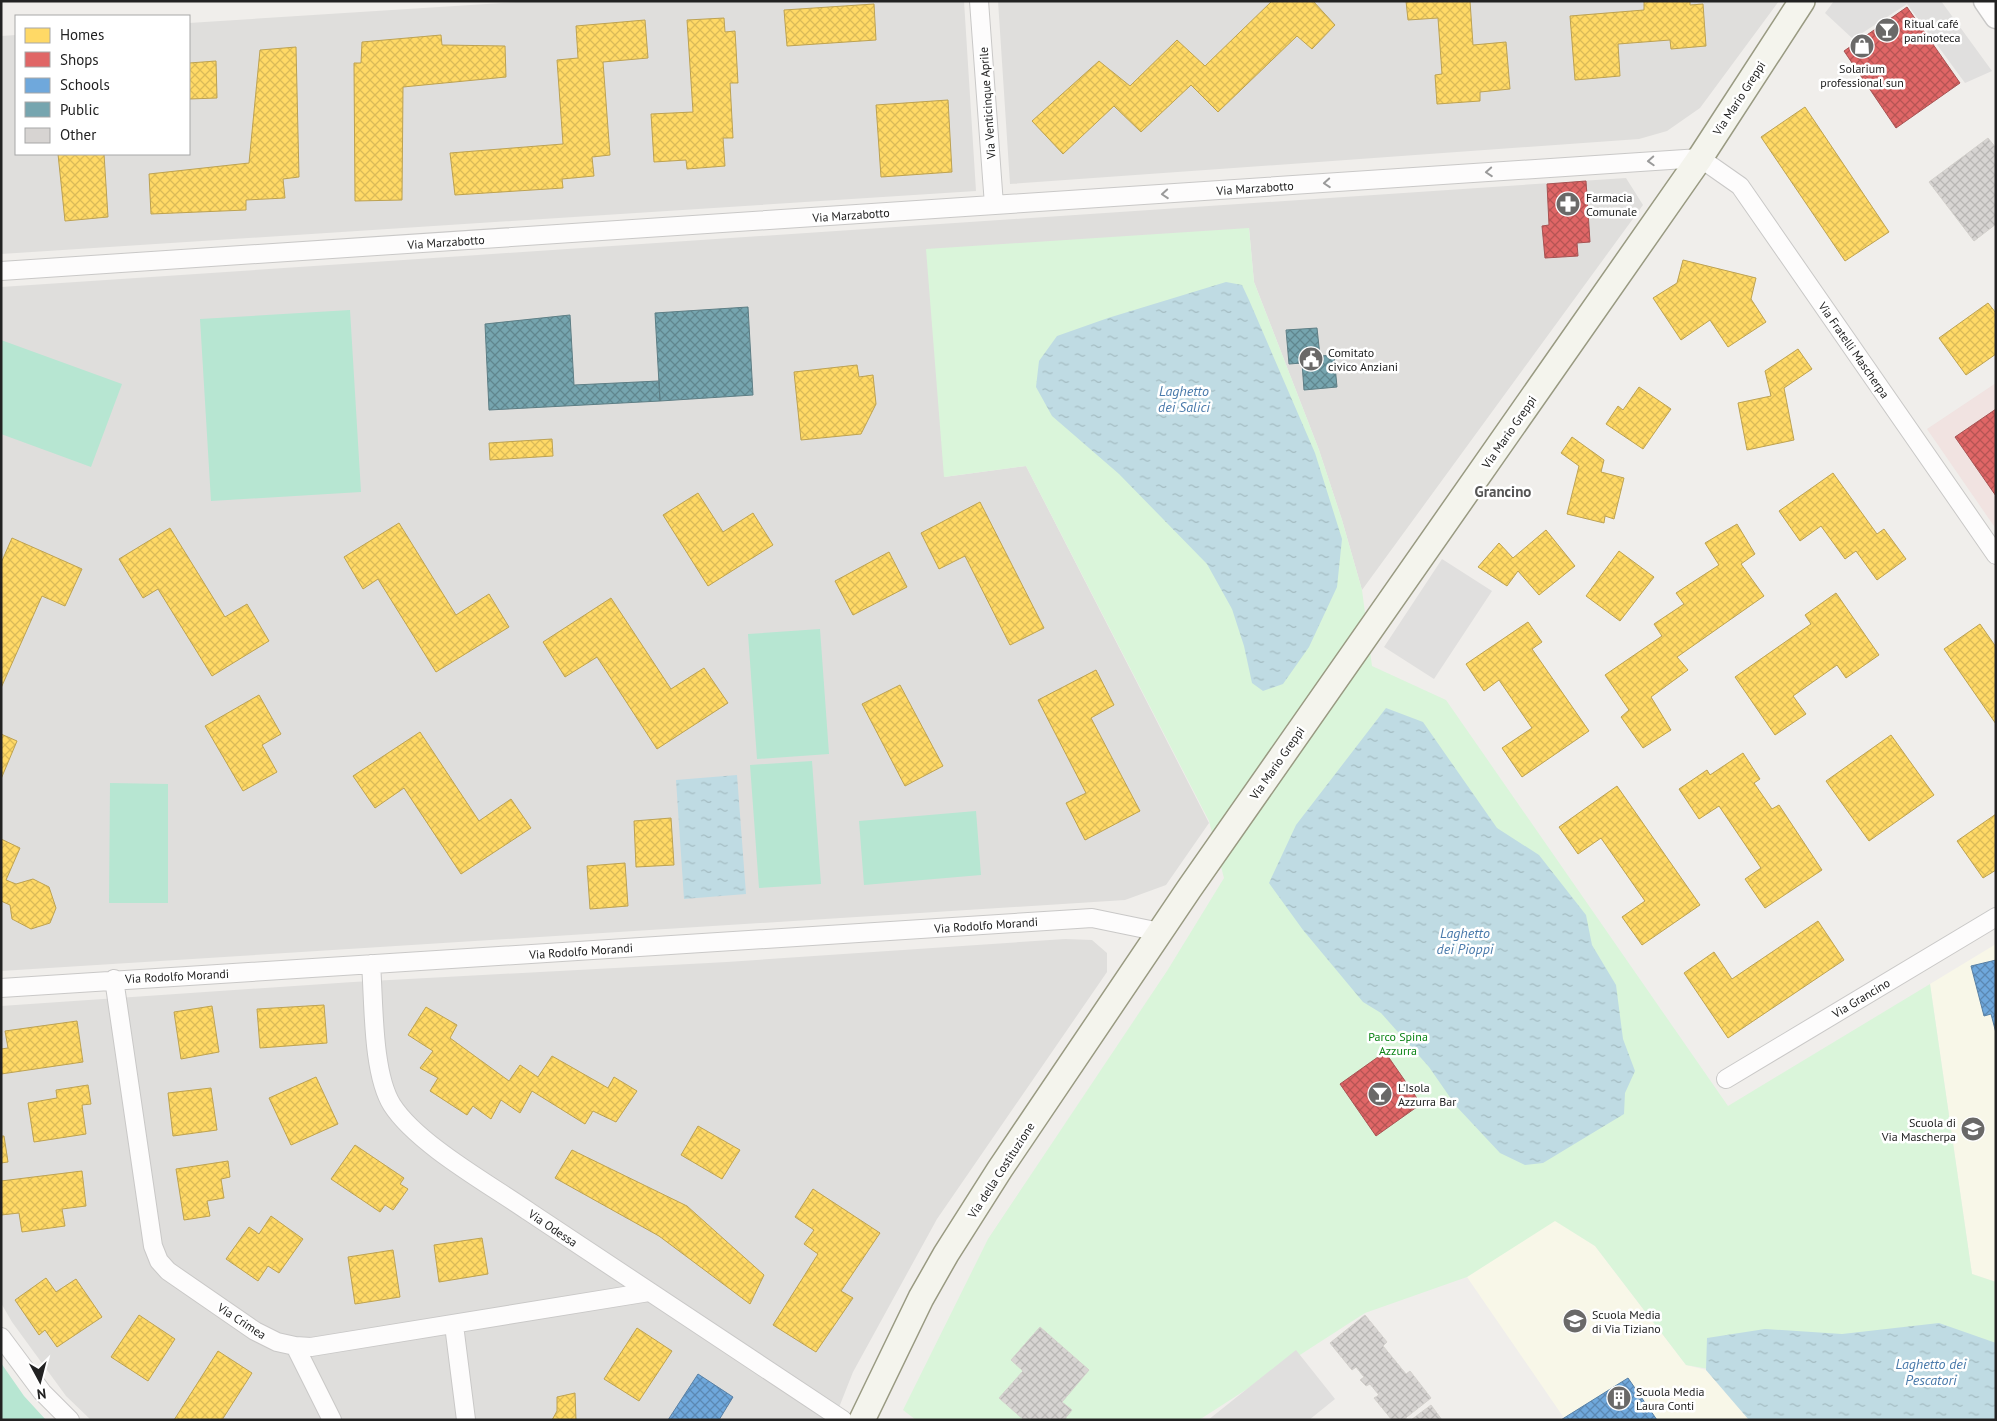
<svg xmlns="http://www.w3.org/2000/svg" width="1997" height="1421" font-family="'PT Sans',sans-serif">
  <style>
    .residential { fill: #dfdedc }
    .commercial { fill: #f1e3e1 }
    .education { fill: #f8f7e8 }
    .park { fill: #daf5da }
    .pitch { fill: #b7e6d2 }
    .parking { fill: #e0dfde }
    .water { fill: url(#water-ripples) }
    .homes { fill: url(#homes-cross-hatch); stroke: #bda252 }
    .shops { fill: url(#shops-cross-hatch); stroke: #a75252 }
    .schools { fill: url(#schools-cross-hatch); stroke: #5880a4 }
    .public { fill: url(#public-cross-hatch); stroke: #5d7e85 }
    .building { fill: url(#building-cross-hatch); stroke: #d3d0cc }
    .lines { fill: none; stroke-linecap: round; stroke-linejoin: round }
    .minor-casing { stroke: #c9c8c7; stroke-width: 20 }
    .tertiary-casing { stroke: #c9c8c7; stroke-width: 25 }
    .secondary-casing { stroke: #999a82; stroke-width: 28 }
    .minor { stroke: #fdfcfc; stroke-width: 18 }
    .tertiary { stroke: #fdfcfc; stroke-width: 22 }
    .secondary { stroke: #f4f4ed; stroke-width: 25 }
    .oneway { stroke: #9a9a9a }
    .labels { text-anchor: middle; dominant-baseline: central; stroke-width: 5; stroke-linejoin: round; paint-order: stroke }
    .poi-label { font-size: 12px; fill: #222; stroke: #fff; text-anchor: start }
    .street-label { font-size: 12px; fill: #222; stroke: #fff }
    .park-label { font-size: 12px; fill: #0c8416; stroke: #fff }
    .water-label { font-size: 14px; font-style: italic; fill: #4a7aab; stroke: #fff }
    .quarter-label { font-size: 15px; font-weight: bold; fill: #555; stroke: #fff }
  </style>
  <defs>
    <pattern id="water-ripples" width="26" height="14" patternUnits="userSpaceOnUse" patternTransform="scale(1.25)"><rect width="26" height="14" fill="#bfdbe3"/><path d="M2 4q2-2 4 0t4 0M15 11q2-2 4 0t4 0" fill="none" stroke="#a4bcc2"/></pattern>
    <pattern id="homes-cross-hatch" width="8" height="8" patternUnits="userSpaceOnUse" patternTransform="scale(1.25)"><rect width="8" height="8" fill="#ffd966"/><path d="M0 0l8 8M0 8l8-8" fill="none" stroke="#daba58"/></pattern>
    <pattern id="shops-cross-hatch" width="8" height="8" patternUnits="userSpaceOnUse" patternTransform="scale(1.25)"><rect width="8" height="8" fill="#e06666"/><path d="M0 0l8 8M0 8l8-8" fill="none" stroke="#b55454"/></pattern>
    <pattern id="schools-cross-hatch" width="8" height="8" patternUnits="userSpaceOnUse" patternTransform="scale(1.25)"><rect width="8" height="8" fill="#6fa8dc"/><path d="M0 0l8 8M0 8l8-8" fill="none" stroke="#5b88b2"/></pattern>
    <pattern id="public-cross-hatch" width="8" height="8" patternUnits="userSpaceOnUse" patternTransform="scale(1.25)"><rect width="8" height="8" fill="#76a5af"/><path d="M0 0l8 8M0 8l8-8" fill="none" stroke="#60868e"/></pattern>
    <pattern id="building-cross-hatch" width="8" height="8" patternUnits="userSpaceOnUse" patternTransform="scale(1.25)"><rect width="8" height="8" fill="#d7d4d2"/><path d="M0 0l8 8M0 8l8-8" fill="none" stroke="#b8b6b4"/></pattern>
  </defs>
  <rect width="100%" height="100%" fill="#f0eeeb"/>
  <!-- residential -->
  <path class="residential" d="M532 1H964L976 191 1 254V36L16 35V154H189V23Z
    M998 1H1779L1700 108 1667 131 1639 139 1010 184Z
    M1626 178 1643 205 1362 590 1342 520 1319 450 1254 282 1249 228 944 477 1026 466 1209 823 1166 885 1125 900 1 971V287Z
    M1065 939 1092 940 1107 953V972L937 1219 853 1372 834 1420H91L66 1396 12 1322 1 1303V1006L353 982 727 962Z"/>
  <!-- commercial -->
  <path class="commercial" d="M1996 383V529L1927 429Z"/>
  <!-- education -->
  <path class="education" d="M1996 944V1282L1972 1274 1930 984Z
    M1555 1220 1595 1246 1686 1365 1706 1370 1749 1420H1561L1564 1418 1467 1277Z"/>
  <!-- park -->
  <path class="park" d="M1249 228 1254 282 1319 450 1342 520 1362 590 1372 666 1446 700 1728 1106 1930 984 1972 1274 1996 1282V1420L1686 1365 1595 1246 1555 1221 1467 1277 1365 1313 1199 1420H916L903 1410 988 1239 1167 971 1224 878 1209 821 1026 466 944 477 926 249Z"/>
  <!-- pitch -->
  <path class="pitch" d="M350 310 361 492 211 501 200 319Z
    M1 340 122 384 91 467 1 434Z
    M820 629 829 754 757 759 748 634Z
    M812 761 821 884 759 888 750 765Z
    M110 783 168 784V903H109Z
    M976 811 981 875 864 885 859 821Z
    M1 1363 24 1396 46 1420H1Z"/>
  <!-- parking -->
  <path class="parking" d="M1834 1H1941L1992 71 1965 83 1907 4 1853 39 1825 13Z
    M1442 559 1492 591 1434 679 1384 647Z
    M1296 1350 1335 1399 1309 1420H1208Z"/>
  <!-- water -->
  <path class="water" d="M1226 282 1242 285 1249 300 1315 453 1342 539 1337 587 1309 647 1283 684 1263 691 1252 683 1244 646 1232 609 1207 564 1119 474 1052 416 1036 387 1039 361 1057 336 1108 318Z
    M1386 708 1423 722 1497 828 1539 855 1586 915 1592 945 1616 985 1623 1039 1635 1071 1625 1093 1624 1114 1543 1163 1525 1165 1500 1153 1456 1106 1429 1067 1381 1013 1363 1002 1303 930 1269 883 1296 825Z
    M737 775 746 894 684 899 676 780Z
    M1939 1323 1996 1343V1420H1749L1706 1370 1707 1338 1765 1329 1842 1334Z"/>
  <!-- homes -->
  <path class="homes" d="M1272 1H1313L1335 25 1312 49 1297 36 1218 112 1191 85 1141 132 1114 106 1063 154 1032 121 1099 61 1130 86 1177 40 1205 66Z
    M1406 1H1470L1473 45 1506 42 1510 89 1480 92V101L1437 104 1435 75 1442 74 1438 18 1408 20Z
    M1644 1H1690V5L1703 4 1706 46 1671 49 1670 40 1618 44 1620 76 1575 80 1570 16 1644 10Z
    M874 4 876 40 787 46 784 10Z
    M724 18 725 32 735 31 738 83H730L733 138H723L725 166 687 169 686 160 654 162 651 114 693 112 687 20Z
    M645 20 648 58 603 62 610 155 592 157 594 176 562 179 563 188 455 195 450 153 563 144 557 60 578 58 576 26Z
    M441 35 442 45 505 46 506 77 403 87 402 200 355 201 354 63H361L362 42Z
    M296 47 299 177 283 179 285 198 246 200V210L151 214 149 174 249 163 260 50Z
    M216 61 217 98 189 99V63Z
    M948 100 952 172 881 177 876 105Z
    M1805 107 1889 232 1845 261 1761 137Z
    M58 154H104L108 217 65 221Z
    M1683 260 1756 278 1751 299 1766 322 1728 347 1710 320 1681 340 1653 298 1677 283Z
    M1988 303 1996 313V354L1966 375 1939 338Z
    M1798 349 1812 369 1784 388 1794 440 1747 450 1738 403 1771 396 1765 371Z
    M857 365 859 377 873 375 876 404 861 434 801 440 794 372Z
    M1639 387 1671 409 1643 449 1606 424 1618 406 1623 410Z
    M1572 437 1604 460 1601 472 1624 478 1614 519 1605 516 1604 523 1567 514 1579 466 1561 453Z
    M552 439 553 456 490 460 489 443Z
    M1833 473 1877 534 1884 529 1906 559 1877 580 1856 551 1845 559 1821 526 1800 541 1779 511Z
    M698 493 723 532 753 513 773 545 708 586 663 515Z
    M980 502 1044 628 1010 645 965 556 939 569 921 533Z
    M399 523 456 615 489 594 509 627 436 672 378 579 363 589 344 557Z
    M1737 524 1755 554 1741 564 1764 596 1677 657 1688 670 1651 697 1671 730 1643 748 1621 717 1629 710 1605 675 1662 636 1654 624 1684 604 1676 593 1719 565 1705 543Z
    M170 528 225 617 247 604 269 641 212 676 158 589 143 598 119 559Z
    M1546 530 1575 566 1539 595 1518 571 1507 586 1478 567 1499 543 1513 558Z
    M12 538 82 569 65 606 42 596 1 688V563Z
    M1619 551 1654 577 1620 621 1586 596Z
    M889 552 907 587 853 615 835 581Z
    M1836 593 1879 655 1846 678 1837 665 1793 696 1806 714 1775 735 1735 677 1811 624 1805 615Z
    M611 598 671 689 704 668 728 703 657 749 597 657 565 677 543 642Z
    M1528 622 1542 642 1532 649 1589 731 1522 777 1502 748 1532 728 1499 680 1484 691 1466 664Z
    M1980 624 1996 647V724L1944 649Z
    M1096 670 1114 705 1091 718 1140 811 1085 840 1066 803 1086 793 1038 700Z
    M900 685 943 766 905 786 862 704Z
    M259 695 281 734 262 745 277 772 243 791 205 726Z
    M420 732 479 821 511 799 531 828 461 874 404 788 375 808 353 776Z
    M1 734 17 741 1 779Z
    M1891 735 1934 795 1869 841 1826 781Z
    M1743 753 1760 779 1754 783 1772 809 1779 805 1822 870 1765 908 1745 879 1761 868 1719 806 1699 819 1679 789 1707 770 1710 775Z
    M1617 786 1700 905 1642 945 1622 917 1645 901 1601 838 1578 854 1559 827Z
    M1996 814V870L1983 878 1957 841Z
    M671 818 674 865 636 867 634 821Z
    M1 839 20 848 6 880 16 884 33 879 49 887 56 908 50 923 31 929 12 919 10 905 1 901Z
    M625 863 628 906 590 909 587 866Z
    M1818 921 1844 960 1728 1038 1684 973 1714 952 1732 979Z
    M324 1005 327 1043 260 1048 257 1009Z
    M212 1006 219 1052 181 1059 174 1012Z
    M426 1007 457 1025 450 1038 509 1081 520 1065 538 1077 552 1056 608 1088 614 1077 637 1091 616 1122 593 1111 585 1124 532 1091 520 1113 501 1100 491 1119 473 1106 467 1115 430 1091 438 1078 420 1068 433 1051 408 1035Z
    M77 1021 83 1062 1 1074V1049L8 1048 5 1031Z
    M316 1077 338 1124 291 1145 269 1098Z
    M88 1085 91 1104 82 1105 86 1134 34 1142 28 1103 57 1098 56 1090Z
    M211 1088 217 1130 173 1136 168 1093Z
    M698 1126 740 1150 722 1179 681 1155Z
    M1 1136H4L8 1162 1 1163Z
    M355 1145 404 1178 400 1184 408 1189 393 1210 385 1205 380 1212 331 1179Z
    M572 1150 687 1206 764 1275 750 1304 659 1236 555 1178Z
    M228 1161 230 1177 221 1179 224 1198 207 1201 210 1216 184 1220 176 1169Z
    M82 1171 86 1206 62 1209 65 1226 22 1232 19 1213 1 1215V1181Z
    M813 1189 880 1233 841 1291 853 1298 816 1352 773 1325 818 1254 804 1244 814 1230 795 1217Z
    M271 1216 303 1239 279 1273 268 1266 258 1281 226 1259 249 1227 259 1234Z
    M482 1238 488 1274 439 1282 434 1245Z
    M393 1250 400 1297 355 1304 348 1257Z
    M46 1278 56 1292 76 1279 102 1317 57 1347 45 1330 39 1335 15 1300Z
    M139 1315 175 1339 148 1381 111 1357Z
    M637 1328 672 1351 639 1401 604 1379Z
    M218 1351 252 1373 222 1420H174Z
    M575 1393 576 1420H552L557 1411V1397Z"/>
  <!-- shops -->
  <path class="shops" d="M1907 7 1960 83 1896 128 1844 51Z
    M1586 181 1590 242 1577 243 1578 256 1545 258 1542 226 1549 225 1547 184Z
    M1996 409V496L1955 437Z
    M1385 1052 1421 1104 1376 1136 1340 1084Z"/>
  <!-- schools -->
  <path class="schools" d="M1996 960V1033L1991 1014 1984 1016 1971 966Z
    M698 1374 733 1397 719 1420H668Z
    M1628 1378 1657 1420H1561L1564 1418Z"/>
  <!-- public -->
  <path class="public" d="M748 307 753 395 660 401 655 313Z
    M570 315 574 385 659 381 660 401 489 410 485 324Z
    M1317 328 1320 356 1334 355 1337 387 1304 390 1302 363 1289 364 1286 330Z"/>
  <!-- building -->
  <path class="building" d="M1988 138 1996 148V224L1974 241 1929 182Z
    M1365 1315 1387 1342 1383 1346 1406 1374 1410 1371 1431 1398 1403 1420H1392L1374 1398 1379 1395 1370 1384 1366 1386 1360 1380 1364 1377 1356 1367 1352 1370 1330 1343Z
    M1040 1327 1089 1370 1062 1402 1072 1410 1064 1420H1024L999 1398 1023 1371 1011 1360Z
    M1431 1405 1442 1420H1411Z"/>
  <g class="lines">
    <defs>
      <path id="minor" d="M979 1 994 205
        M1 271 1700 158 1740 186 1996 555
        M371 964C374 1002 372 1073 392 1105 417 1144 489 1184 528 1211 633 1281 738 1351 843 1420
        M114 979 153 1246 159 1261 168 1271 255 1331 277 1342 295 1346 311 1347 649 1292
        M1 988 1092 918 1160 932
        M1726 1079 1996 917
        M454 1325 466 1420
        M1 1337 42 1392 70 1420
        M295 1346 332 1420"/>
      <path id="tertiary" d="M1985 1 1996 17"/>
      <path id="secondary" d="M862 1420 921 1298 946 1254 1000 1169 1189 889 1700 158 1802 1"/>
    </defs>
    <!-- minor casing -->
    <use href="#minor" class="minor-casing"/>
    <!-- tertiary casing -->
    <use href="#tertiary" class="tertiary-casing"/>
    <!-- secondary casing -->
    <use href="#secondary" class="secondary-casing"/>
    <!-- minor -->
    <use href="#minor" class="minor"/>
    <!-- tertiary -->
    <use href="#tertiary" class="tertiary"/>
    <!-- secondary -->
    <use href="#secondary" class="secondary"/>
  </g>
  <!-- one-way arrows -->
  <defs><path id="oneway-chevron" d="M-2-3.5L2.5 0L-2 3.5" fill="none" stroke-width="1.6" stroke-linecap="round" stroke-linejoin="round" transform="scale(1.25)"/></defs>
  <g class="oneway">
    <use href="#oneway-chevron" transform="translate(1651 161) rotate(177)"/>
    <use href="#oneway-chevron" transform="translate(1489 172) rotate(176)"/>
    <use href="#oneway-chevron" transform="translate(1327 183) rotate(176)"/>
    <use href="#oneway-chevron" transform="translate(1165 194) rotate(176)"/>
  </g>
  <!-- icons -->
  <defs>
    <symbol id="bar-disc" viewBox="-11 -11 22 22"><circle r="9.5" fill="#6a6968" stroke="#fff"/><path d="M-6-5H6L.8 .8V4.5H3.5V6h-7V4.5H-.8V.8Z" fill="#fff"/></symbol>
    <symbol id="shop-disc" viewBox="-11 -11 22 22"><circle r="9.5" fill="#6a6968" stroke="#fff"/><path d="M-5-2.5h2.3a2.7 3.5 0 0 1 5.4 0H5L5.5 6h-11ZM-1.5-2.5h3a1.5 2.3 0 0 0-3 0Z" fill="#fff"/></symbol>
    <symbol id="pharmacy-disc" viewBox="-11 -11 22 22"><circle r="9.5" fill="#6a6968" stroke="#fff"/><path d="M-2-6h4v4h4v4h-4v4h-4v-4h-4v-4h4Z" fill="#fff"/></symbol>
    <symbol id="civic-disc" viewBox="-11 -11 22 22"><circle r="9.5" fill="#6a6968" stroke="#fff"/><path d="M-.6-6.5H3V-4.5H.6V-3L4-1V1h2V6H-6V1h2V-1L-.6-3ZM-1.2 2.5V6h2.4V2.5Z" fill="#fff"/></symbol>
    <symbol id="school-disc" viewBox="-11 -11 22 22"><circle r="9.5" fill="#6a6968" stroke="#fff"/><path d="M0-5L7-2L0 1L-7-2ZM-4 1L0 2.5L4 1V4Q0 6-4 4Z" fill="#fff"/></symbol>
    <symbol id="building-disc" viewBox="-11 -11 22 22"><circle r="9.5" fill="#6a6968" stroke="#fff"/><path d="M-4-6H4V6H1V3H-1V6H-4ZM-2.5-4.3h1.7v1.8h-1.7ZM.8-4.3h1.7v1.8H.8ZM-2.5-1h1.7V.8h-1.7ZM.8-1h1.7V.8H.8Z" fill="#fff"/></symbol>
  </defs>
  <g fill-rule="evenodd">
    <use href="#bar-disc" x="1873" y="16" width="28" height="28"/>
    <use href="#shop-disc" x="1848" y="32" width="28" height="28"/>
    <use href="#pharmacy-disc" x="1554" y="190" width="28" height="28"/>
    <use href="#civic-disc" x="1297" y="345" width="28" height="28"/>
    <use href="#bar-disc" x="1366" y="1080" width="28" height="28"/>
    <use href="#school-disc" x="1959" y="1115" width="28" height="28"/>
    <use href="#school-disc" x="1561" y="1307" width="28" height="28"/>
    <use href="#building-disc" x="1605" y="1384" width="28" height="28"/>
  </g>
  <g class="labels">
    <!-- poi labels -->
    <g class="poi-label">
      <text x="1904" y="23">Ritual café<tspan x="1904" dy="14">paninoteca</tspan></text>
      <text x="1862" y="68" text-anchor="middle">Solarium<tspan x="1862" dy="14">professional sun</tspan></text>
      <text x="1586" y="197">Farmacia<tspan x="1586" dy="14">Comunale</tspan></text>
      <text x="1328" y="352">Comitato<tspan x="1328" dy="14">civico Anziani</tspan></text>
      <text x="1398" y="1087">L'Isola<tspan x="1398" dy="14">Azzurra Bar</tspan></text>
      <text x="1956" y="1122" text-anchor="end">Scuola di<tspan x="1956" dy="14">Via Mascherpa</tspan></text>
      <text x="1592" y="1314">Scuola Media<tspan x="1592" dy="14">di Via Tiziano</tspan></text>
      <text x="1636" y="1391">Scuola Media<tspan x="1636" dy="14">Laura Conti</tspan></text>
    </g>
    <!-- street labels -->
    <g class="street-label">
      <text transform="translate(1739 98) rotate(-57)">Via Mario Greppi</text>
      <text transform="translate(987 103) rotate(-94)">Via Venticinque Aprile</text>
      <text transform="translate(1255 188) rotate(-4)">Via Marzabotto</text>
      <text transform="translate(851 215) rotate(-4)">Via Marzabotto</text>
      <text transform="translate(446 242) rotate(-4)">Via Marzabotto</text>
      <text transform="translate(1854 350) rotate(55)">Via Fratelli Mascherpa</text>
      <text transform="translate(1509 432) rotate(-55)">Via Mario Greppi</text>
      <text transform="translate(1277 763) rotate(-55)">Via Mario Greppi</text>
      <text transform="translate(986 925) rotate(-4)">Via Rodolfo Morandi</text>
      <text transform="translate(581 951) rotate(-4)">Via Rodolfo Morandi</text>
      <text transform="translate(177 976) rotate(-3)">Via Rodolfo Morandi</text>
      <text transform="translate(1861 998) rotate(-31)">Via Grancino</text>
      <text transform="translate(1001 1170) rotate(-57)">Via della Costituzione</text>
      <text transform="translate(553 1228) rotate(34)">Via Odessa</text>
      <text transform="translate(242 1321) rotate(33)">Via Crimea</text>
    </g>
    <!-- park labels -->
    <g class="park-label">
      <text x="1398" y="1036">Parco Spina<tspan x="1398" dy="14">Azzurra</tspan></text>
    </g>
    <!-- water labels -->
    <g class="water-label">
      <text x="1184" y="391">Laghetto<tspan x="1184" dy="16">dei Salici</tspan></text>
      <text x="1465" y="933">Laghetto<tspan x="1465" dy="16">dei Pioppi</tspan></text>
      <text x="1931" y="1364">Laghetto dei<tspan x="1931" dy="16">Pescatori</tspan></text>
    </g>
    <!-- quarter labels -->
    <g class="quarter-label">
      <text x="1503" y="491">Grancino</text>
    </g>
  </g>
  <!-- border -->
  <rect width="1997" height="1421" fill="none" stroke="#222222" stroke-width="5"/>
  <!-- legend -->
  <rect x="15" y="15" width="175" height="140" fill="#ffffff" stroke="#a7a7a7"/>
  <rect x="25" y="28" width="25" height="15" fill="#ffd966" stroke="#a7a7a7"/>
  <text x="60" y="40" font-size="15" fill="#222222">Homes</text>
  <rect x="25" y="52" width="25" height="15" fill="#e06666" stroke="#a7a7a7"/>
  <text x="60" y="65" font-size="15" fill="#222222">Shops</text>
  <rect x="25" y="78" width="25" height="15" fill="#6fa8dc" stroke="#a7a7a7"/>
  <text x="60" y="90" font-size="15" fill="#222222">Schools</text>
  <rect x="25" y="102" width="25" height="15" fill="#76a5af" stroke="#a7a7a7"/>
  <text x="60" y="115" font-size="15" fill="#222222">Public</text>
  <rect x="25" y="128" width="25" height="15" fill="#d7d4d2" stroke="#a7a7a7"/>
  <text x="60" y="140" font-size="15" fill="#222222">Other</text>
  <!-- north arrow -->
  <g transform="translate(40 1381) rotate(173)" stroke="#ffffff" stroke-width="4" paint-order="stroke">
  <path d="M0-4L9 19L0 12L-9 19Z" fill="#222222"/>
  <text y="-8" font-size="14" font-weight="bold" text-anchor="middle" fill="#222222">N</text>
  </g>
</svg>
